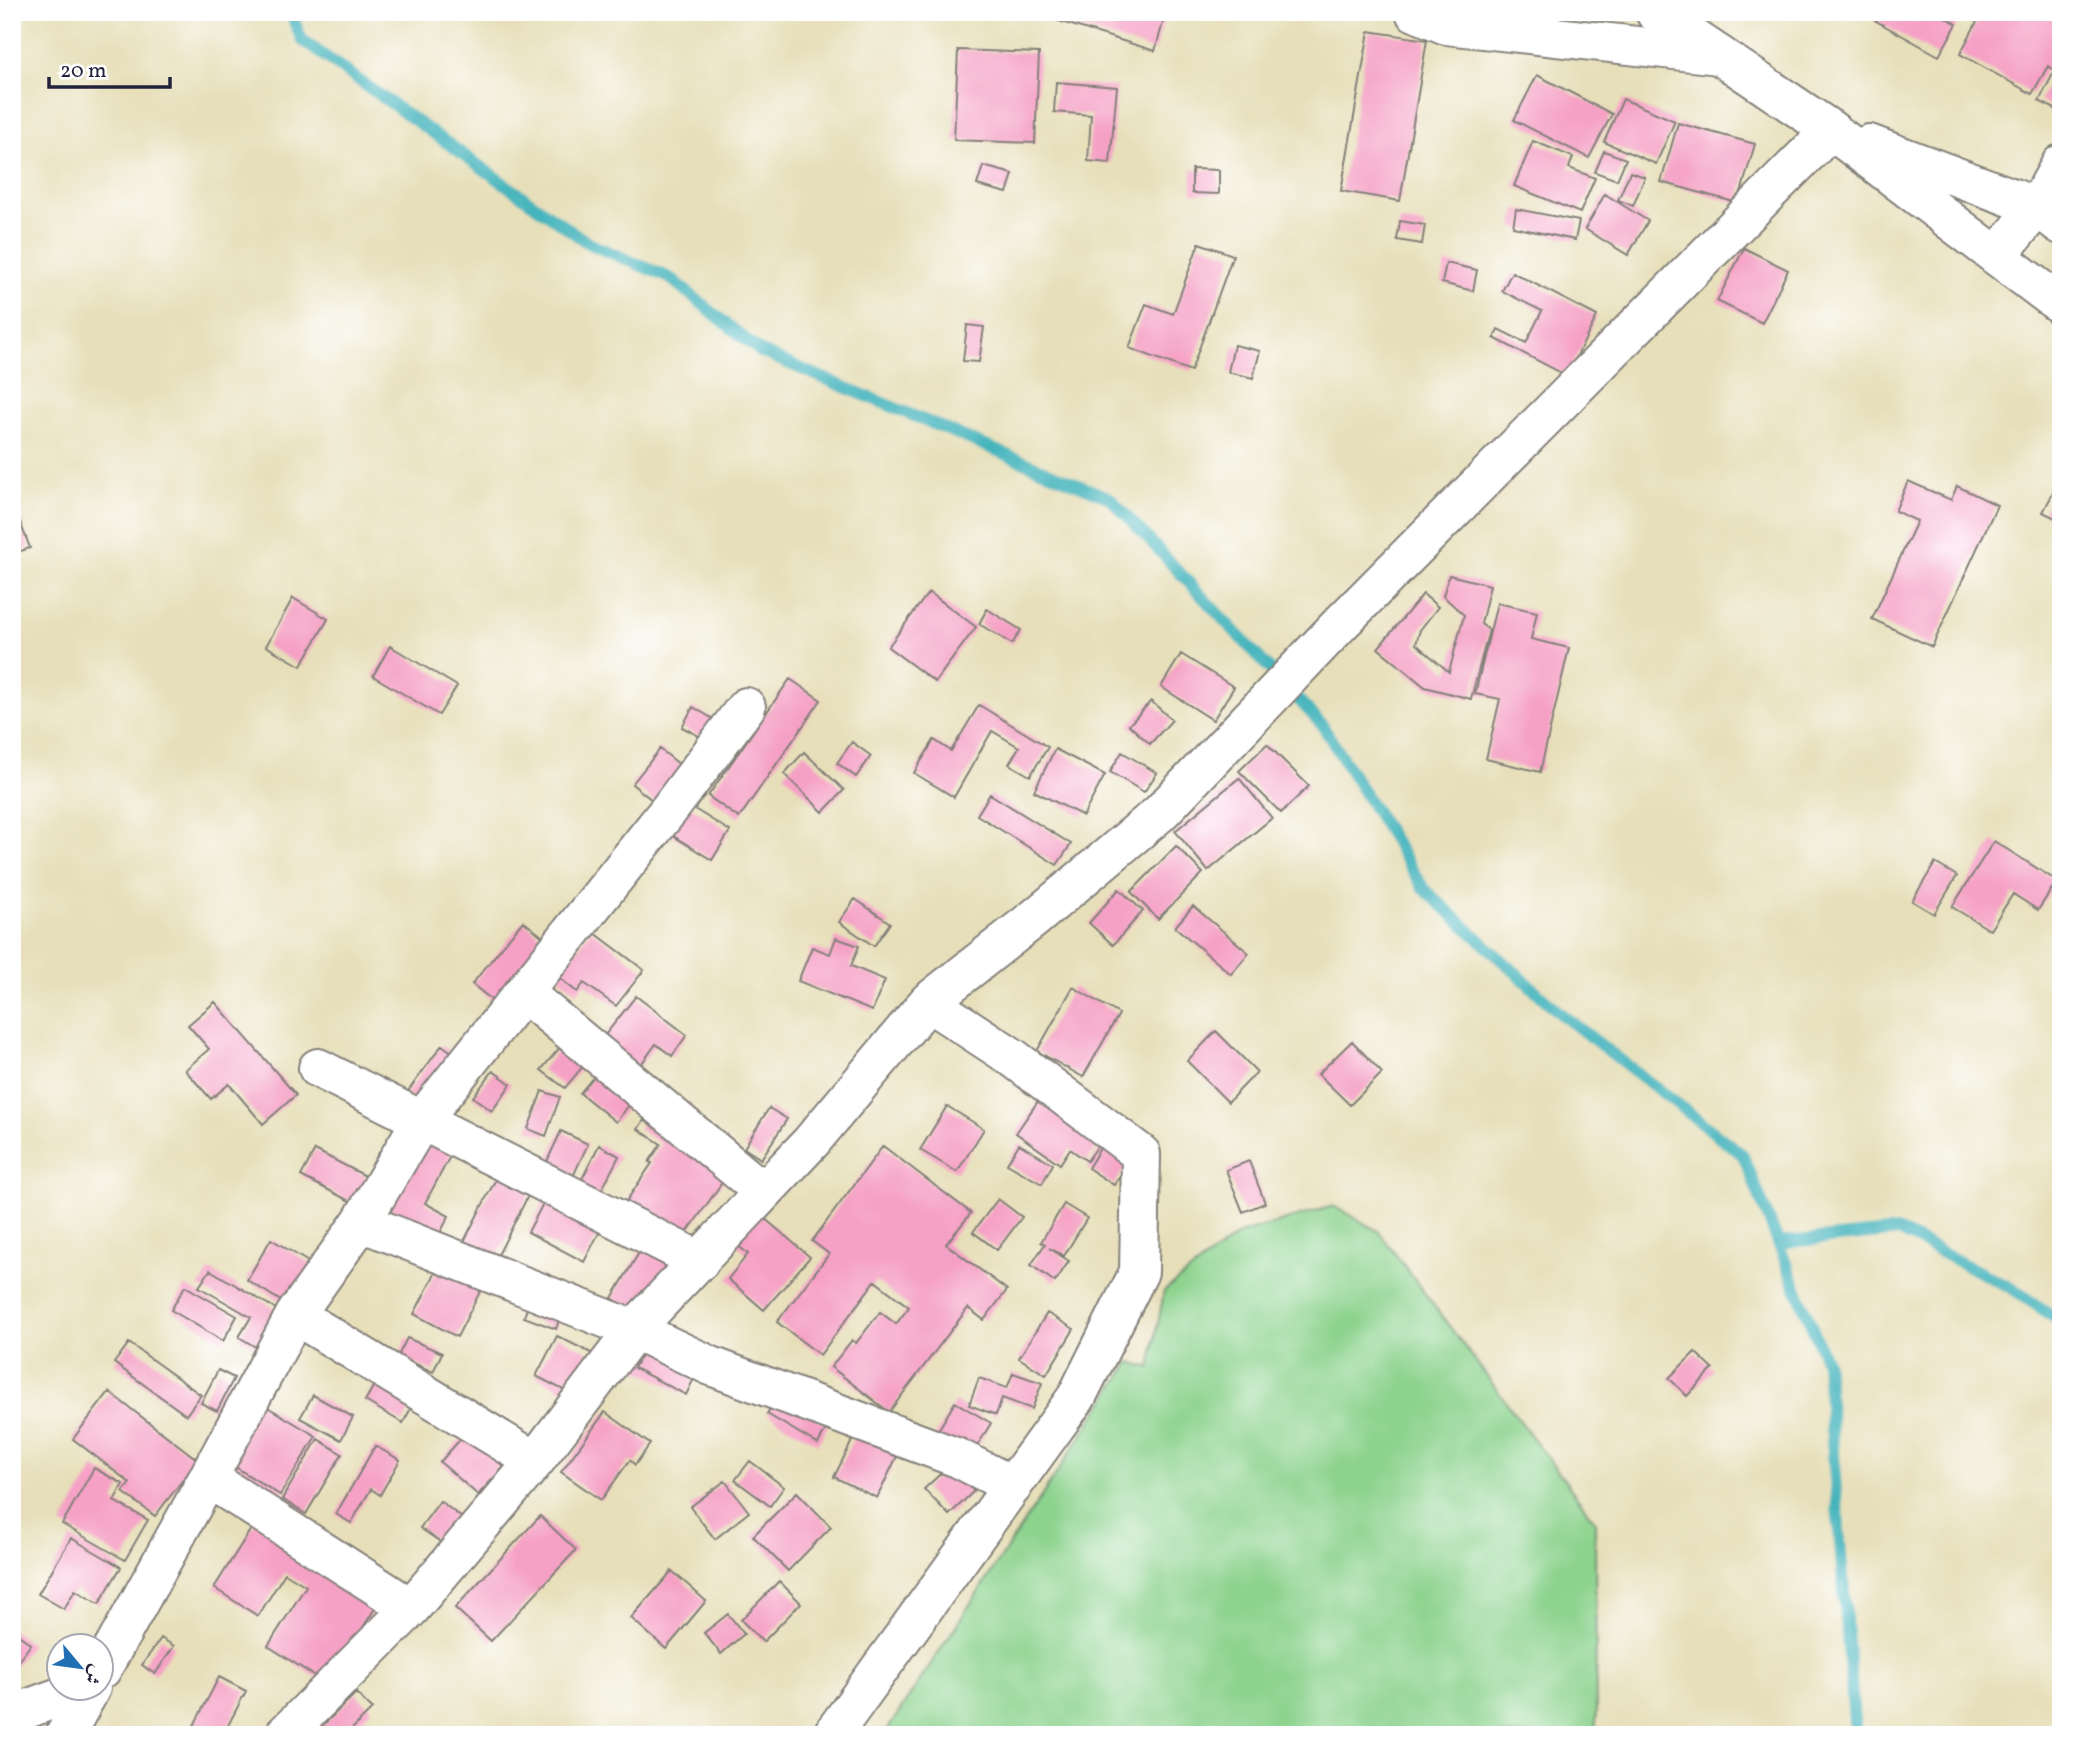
<svg xmlns="http://www.w3.org/2000/svg" width="2073" height="1747" font-family="Vollkorn,Amiri,serif">
  <style>
    .green { fill: #8dd38e; stroke: #587a64; stroke-width: 2 }
    .lines { fill: none; stroke-linecap: round; stroke-linejoin: round }
    .stream { stroke: #44b4bc; stroke-width: 12 }
    .building { fill: #f5a1c5 }
    .minor-casing { stroke: #84807a; stroke-width: 42 }
    .secondary-casing { stroke: #84807a; stroke-width: 42 }
    .minor { stroke: #fff; stroke-width: 38 }
    .secondary { stroke: #fff; stroke-width: 38 }
  </style>
  <rect width="100%" height="100%" fill="#fff"/>
  <filter id="ink" filterUnits="userSpaceOnUse"><feTurbulence type="fractalNoise" baseFrequency=".0143" numOctaves="2"/><feDisplacementMap in="SourceGraphic" scale="14" xChannelSelector="R" yChannelSelector="G"/><feConvolveMatrix kernelMatrix="1 2 1 2 8 2 1 2 1" color-interpolation-filters="sRGB"/></filter>
  <filter id="wash" filterUnits="userSpaceOnUse"><feTurbulence type="fractalNoise" baseFrequency=".00686" numOctaves="4" result="noise"/><feDisplacementMap in="SourceGraphic" scale="28" xChannelSelector="R" yChannelSelector="G"/><feGaussianBlur stdDeviation="1.57" result="paint"/><feColorMatrix in="noise" values="0 0 0 0 0 0 0 0 0 0 0 0 0 0 0 0 0 1.4 0 .05"/><feComposite in="paint" operator="in"/></filter>
  <g filter="url(#wash)">
    <rect width="100%" height="100%" fill="#e7dfb9"/>
    <!-- green -->
    <path class="green" d="M1333 1206 1378 1231 1595 1521 1596 1735H884L1130 1362 1150 1368 1164 1291 1239 1234Z"/>
    <g class="lines">
      <!-- stream -->
      <path class="stream" d="M290 12 302 40 588 243 670 278 761 352 1110 498 1322 725 1424 889 1561 1014 1743 1155 1826 1362 1855 1735
        M1778 1243 1899 1231 2013 1289 2061 1322"/>
    </g>
    <g id="blocks">
      <!-- building -->
      <path class="building" d="M1030 12H1166L1155 51Z
        M1860 12H1936L1957 24 1939 56Z
        M1982 12H2042L2061 22V74L2048 66 2032 94 1960 54Z
        M1369 31 1427 40 1400 201 1341 191Z
        M958 50 1039 53 1035 143 954 140Z
        M2053 74 2061 78V112L2039 101Z
        M1537 75 1612 114 1589 158 1514 120Z
        M1056 82 1117 87 1110 163 1088 161 1091 115 1054 112Z
        M1623 99 1675 121 1656 164 1604 142Z
        M1678 123 1755 144 1738 203 1661 182Z
        M1533 141 1573 157 1569 168 1595 178 1580 213 1514 186Z
        M1604 151 1626 159 1617 180 1595 172Z
        M983 166 1013 174 1007 193 977 185Z
        M1192 169 1219 170V194L1192 193Z
        M1630 172 1645 177 1633 206 1618 200Z
        M1605 194 1648 221 1628 255 1585 229Z
        M1516 209 1579 221 1575 240 1513 227Z
        M1400 221 1425 225 1422 244 1397 240Z
        M1199 243 1233 255 1191 371 1129 348 1146 304 1173 314Z
        M1744 248 1788 270 1762 323 1717 301Z
        M1446 263 1477 270 1473 291 1442 283Z
        M1512 272 1597 316 1567 376 1494 338 1498 329 1526 343 1542 311 1502 291Z
        M967 325 984 327 979 362 963 361Z
        M1234 345 1260 351 1253 378 1228 372Z
        M2061 478V521L2043 512Z
        M1908 481 1951 500 1957 486 1997 505 1932 647 1872 619 1917 521 1895 511Z
        M12 501 30 548 12 554Z
        M1449 575 1490 585 1481 624 1489 630 1471 699 1425 687 1378 648 1423 594 1438 607 1420 630 1416 644 1449 672 1464 615 1443 596Z
        M929 592 976 627 935 682 888 647Z
        M293 598 328 619 301 666 266 646Z
        M1497 603 1537 612 1531 639 1569 648 1540 772 1486 759 1500 699 1475 694Z
        M987 609 1021 630 1012 644 979 624Z
        M390 646 457 686 439 715 373 676Z
        M1181 654 1234 687 1213 720 1161 687Z
        M790 679 821 700 739 818 708 796Z
        M1151 701 1172 720 1150 744 1129 725Z
        M979 705 1048 747 1030 776 1009 764 1019 747 992 731 954 797 914 773 934 740 951 751Z
        M693 707 715 720 704 739 682 727Z
        M852 742 871 756 856 777 837 763Z
        M1267 744 1309 786 1281 813 1239 771Z
        M660 749 685 769 657 804 632 784Z
        M1055 749 1105 775 1083 816 1034 791Z
        M804 752 844 790 823 812 784 774Z
        M1122 752 1157 773 1144 792 1110 772Z
        M1239 778 1272 818 1208 871 1175 831Z
        M990 794 1071 844 1057 865 977 815Z
        M688 805 730 831 712 860 670 834Z
        M1994 841 2057 881 2038 910 2013 894 1990 930 1952 907Z
        M1176 846 1203 873 1158 919 1131 892Z
        M1935 863 1957 876 1934 914 1912 901Z
        M1119 889 1143 911 1113 945 1089 923Z
        M855 899 890 923 874 946 839 922Z
        M1193 906 1249 953 1231 974 1175 927Z
        M523 921 558 949 507 1012 472 984Z
        M591 930 644 970 616 1006 584 983 577 992 557 976Z
        M836 938 859 946 851 966 885 980 872 1011 798 981 812 947 830 954Z
        M1073 987 1119 1014 1083 1077 1037 1051Z
        M636 996 687 1035 672 1056 656 1044 639 1067 602 1039Z
        M215 1002 296 1095 263 1124 229 1084 211 1099 185 1070 209 1049 188 1025Z
        M1216 1031 1257 1072 1228 1102 1187 1061Z
        M1352 1041 1382 1073 1350 1105 1318 1074Z
        M442 1045 461 1059 425 1108 406 1094Z
        M561 1046 584 1065 565 1088 541 1070Z
        M601 1068 636 1096 616 1122 580 1093Z
        M493 1071 511 1084 492 1111 473 1097Z
        M542 1091 560 1097 546 1136 528 1129Z
        M1041 1097 1102 1140 1087 1161 1070 1149 1060 1164 1016 1133Z
        M947 1106 984 1129 957 1172 920 1150Z
        M769 1108 787 1119 761 1159 744 1148Z
        M644 1120 726 1177 679 1244 621 1209 652 1163 649 1162 661 1144 638 1129Z
        M561 1131 588 1144 570 1183 543 1170Z
        M422 1133 454 1149 425 1203 449 1216 436 1241 381 1212Z
        M1019 1144 1053 1164 1042 1184 1007 1164Z
        M599 1145 619 1156 595 1203 575 1193Z
        M1102 1145 1129 1162 1114 1185 1088 1168Z
        M883 1146 971 1213 946 1244 1007 1290 984 1320 968 1308 889 1412 831 1367 852 1340 856 1343 880 1312 896 1324 909 1307 875 1281 820 1355 777 1322 829 1254 812 1241Z
        M315 1150 377 1182 363 1208 301 1176Z
        M1249 1161 1265 1203 1243 1212 1226 1170Z
        M503 1165 535 1182 495 1261 462 1245Z
        M549 1192 605 1221 584 1262 528 1232Z
        M998 1199 1022 1217 997 1250 973 1232Z
        M1064 1204 1087 1218 1064 1256 1049 1248 1069 1261 1055 1282 1031 1265 1045 1244 1041 1242Z
        M756 1211 810 1257 764 1310 728 1279 748 1254 731 1240Z
        M271 1239 318 1268 294 1309 247 1280Z
        M643 1246 672 1264 641 1316 612 1298Z
        M443 1258 486 1280 457 1337 414 1314Z
        M210 1270 281 1312 259 1349 239 1337 251 1317 199 1287Z
        M185 1286 237 1316 223 1341 171 1310Z
        M532 1294 564 1305 556 1329 524 1317Z
        M1047 1313 1074 1329 1046 1375 1019 1358Z
        M557 1336 597 1356 575 1396 536 1376Z
        M407 1338 442 1353 433 1372 398 1356Z
        M129 1343 201 1395 186 1415 114 1363Z
        M647 1344 698 1370 686 1395 634 1368Z
        M1695 1352 1713 1369 1687 1396 1669 1378Z
        M218 1370 234 1378 217 1411 201 1403Z
        M382 1371 419 1393 403 1423 365 1401Z
        M1013 1373 1042 1383 1032 1409 1002 1398 996 1415 969 1405 979 1378 1007 1388Z
        M109 1392 198 1460 155 1516 123 1492 130 1483 73 1439Z
        M313 1395 353 1417 341 1440 300 1418Z
        M777 1396 828 1425 818 1444 767 1414Z
        M259 1402 316 1436 280 1495 224 1460Z
        M955 1402 991 1423 969 1460 933 1439Z
        M605 1412 650 1444 635 1465 630 1460 601 1500 561 1472Z
        M859 1427 901 1448 877 1498 834 1477Z
        M466 1433 504 1467 478 1495 440 1462Z
        M318 1439 342 1454 306 1514 282 1499Z
        M375 1446 400 1460 380 1495 371 1489 351 1523 336 1514Z
        M750 1461 784 1487 770 1506 735 1480Z
        M949 1466 974 1491 949 1515 924 1489Z
        M94 1468 123 1484 114 1501 148 1520 125 1560 62 1524Z
        M725 1481 749 1512 715 1539 690 1507Z
        M797 1492 831 1527 788 1571 753 1536Z
        M440 1501 466 1521 448 1547 420 1528Z
        M540 1516 576 1550 491 1641 455 1608Z
        M256 1521 381 1599 327 1684 268 1646 306 1586 285 1573 258 1616 214 1588Z
        M71 1538 121 1567 99 1604 75 1590 64 1609 38 1594Z
        M672 1571 706 1601 666 1649 631 1618Z
        M779 1581 801 1603 763 1642 741 1620Z
        M728 1614 744 1634 721 1654 704 1633Z
        M12 1630 31 1644 15 1666 12 1664Z
        M161 1638 174 1646 155 1674 142 1665Z
        M219 1677 246 1691 223 1735H189Z
        M356 1693 372 1709 346 1735H321L317 1731Z"/>
    </g>
  </g>
  <g filter="url(#ink)">
    <use href="#blocks" fill-opacity="0" stroke="#84807a" stroke-width="2"/>
    <g class="lines">
      <defs>
        <path id="minor" d="M1415 12 1446 25 1719 55
          M1997 256 2037 207 2061 164
          M524 993 764 1192
          M318 1068 700 1261
          M361 1222 635 1330 711 1366 958 1458 1013 1486
          M295 1315 535 1461
          M208 1478 295 1315 361 1222 421 1121 671 807 746 707
          M102 1669 208 1478 411 1608
          M12 1712 16 1713 84 1688
          M65 1735 91 1688
          M284 1735 411 1608 535 1461 639 1324 811 1142 928 1002 1036 917 1160 813 1341 623 1831 130
          M832 1735 1076 1398 1139 1272 1141 1154 1012 1057 928 1002"/>
        <path id="secondary" d="M1655 12 1831 130 2061 305
          M1869 144 2037 207 2061 225"/>
      </defs>
      <!-- minor casing -->
      <use href="#minor" class="minor-casing"/>
      <!-- secondary casing -->
      <use href="#secondary" class="secondary-casing"/>
      <!-- minor -->
      <use href="#minor" class="minor"/>
      <!-- secondary -->
      <use href="#secondary" class="secondary"/>
    </g>
  </g>
  <!-- margin -->
  <rect width="2073" height="1747" fill="none" stroke="#fff" stroke-width="42"/>
  <!-- north arrow -->
  <g transform="translate(80 1667) rotate(119)"><circle r="33" fill="#ffffff" stroke="#a7a7b1" stroke-width="2"/>
  <path d="M0-5L12 26L0 18L-12 26Z" fill="#1f6fb2"/>
  <text y="-10" font-size="19" font-weight="bold" text-anchor="middle" fill="#22223b">ش</text>
  </g>
  <!-- scale -->
  <path d="M49 77v10h121v-10" fill="none" stroke="#22223b" stroke-width="3.5"/>
  <text x="60" y="77" font-size="21" fill="#22223b" stroke="#ffffff" stroke-width="5" paint-order="stroke">20 m</text>
</svg>
